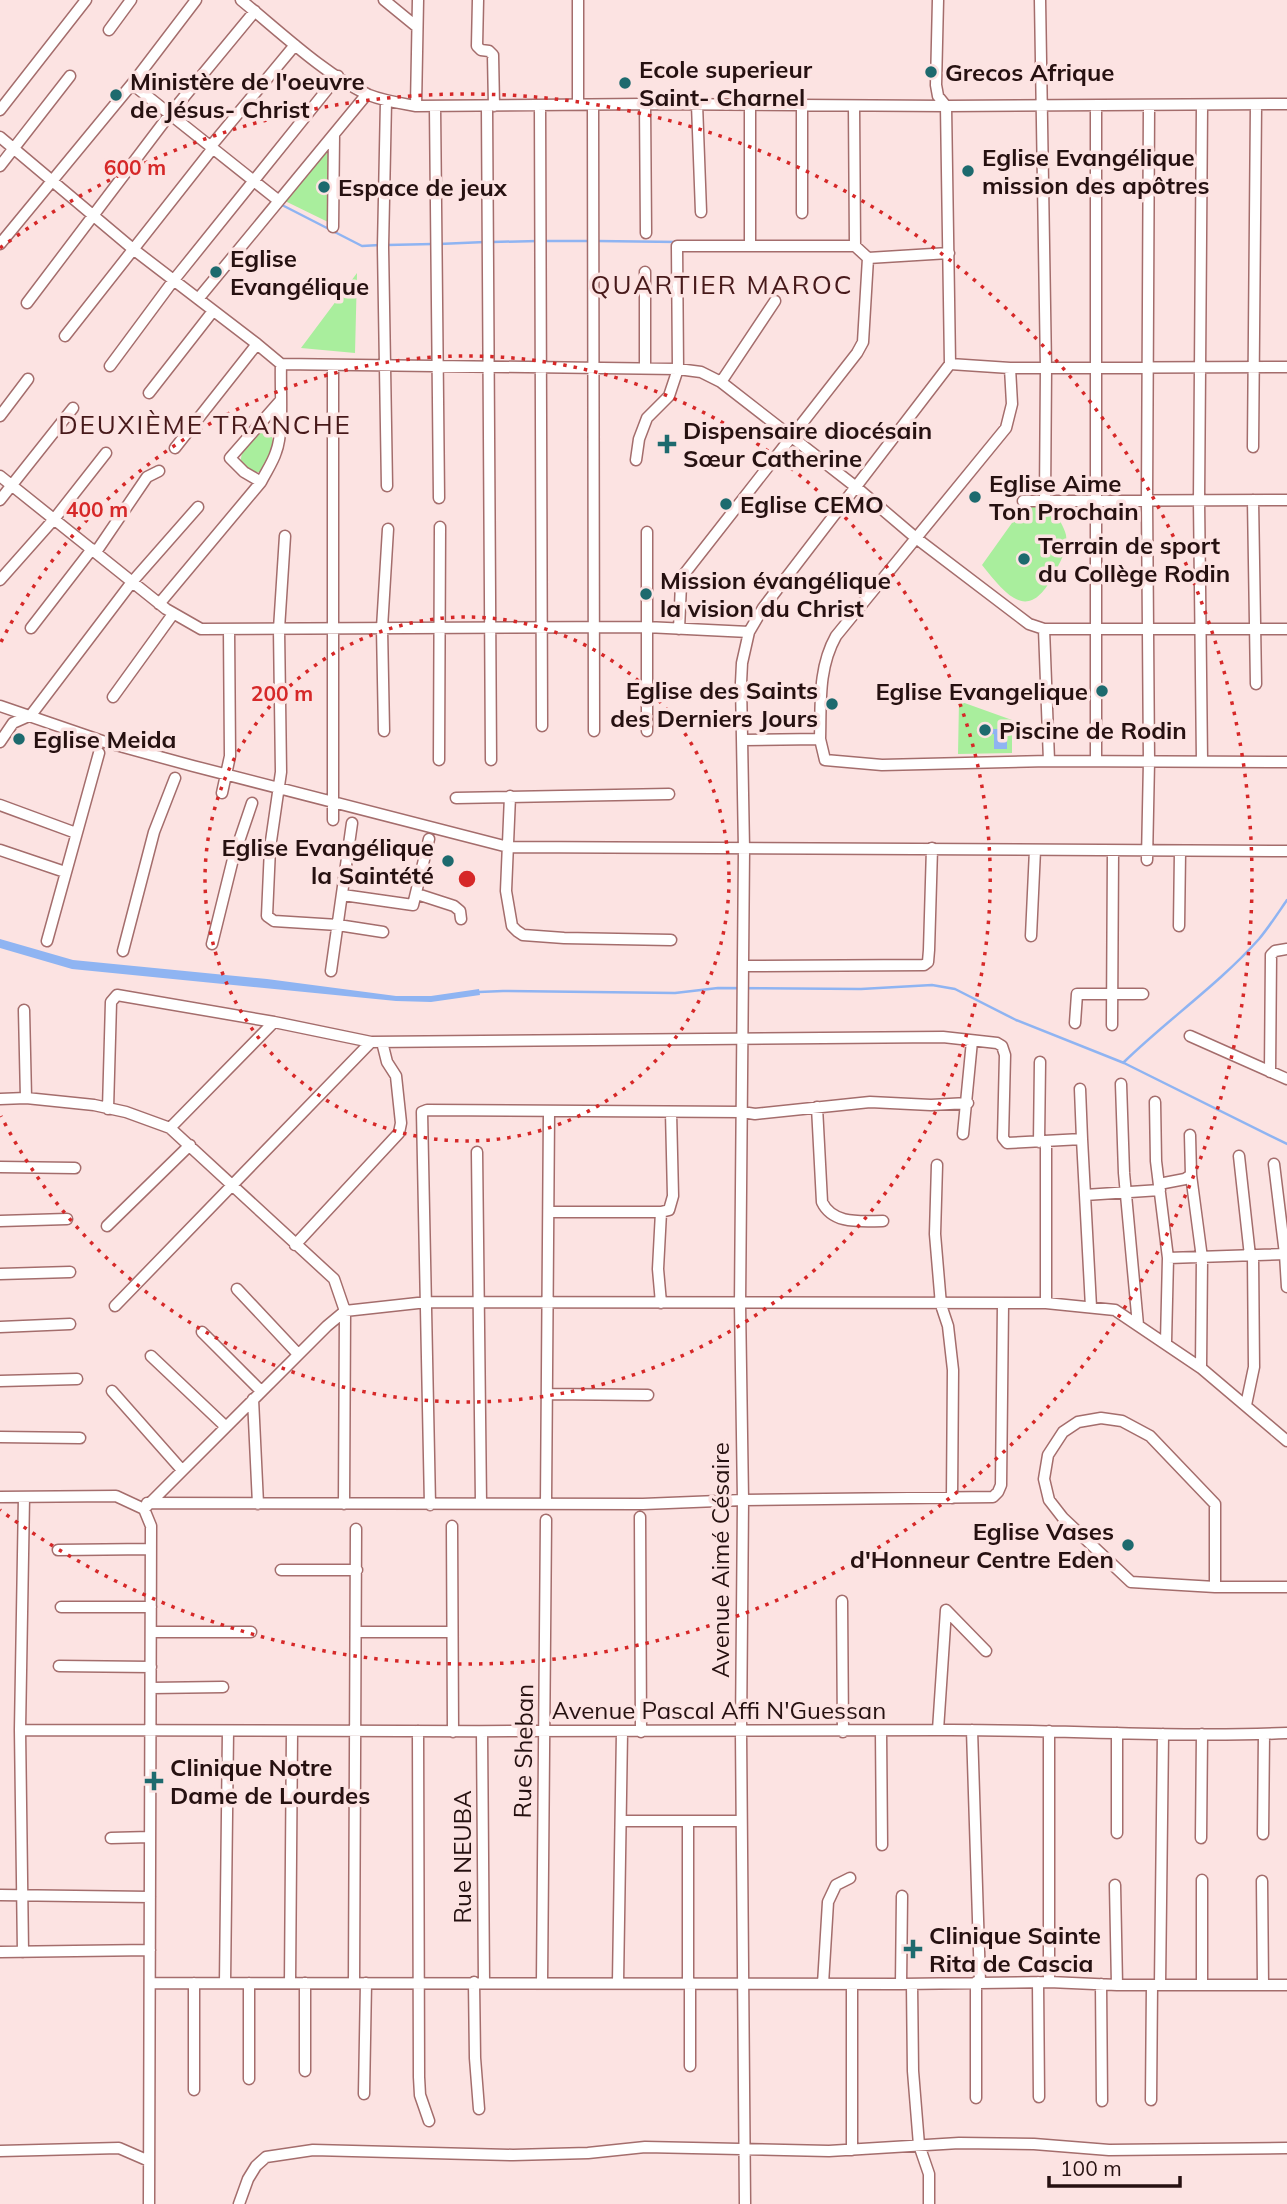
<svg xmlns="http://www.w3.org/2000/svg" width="1287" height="2204" font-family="Mulish,sans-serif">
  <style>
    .green { fill: #a9ee9d }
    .water { fill: #8fb4f2 }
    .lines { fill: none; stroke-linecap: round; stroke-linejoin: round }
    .stream { stroke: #8fb4f2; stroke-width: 2.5 }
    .minor-casing { stroke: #a46d6c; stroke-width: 13 }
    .minor { stroke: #fff; stroke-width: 10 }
    .ring { fill: none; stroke: #d62828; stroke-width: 3.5; stroke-dasharray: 3.5 7 }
    .poi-dot { fill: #1d6a6e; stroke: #fce3e2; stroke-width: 2.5 }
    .labels { text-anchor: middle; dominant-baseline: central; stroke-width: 7; stroke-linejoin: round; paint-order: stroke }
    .poi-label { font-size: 24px; font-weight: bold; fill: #261111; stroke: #fce3e2; text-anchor: start }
    .street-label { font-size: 24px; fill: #261111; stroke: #fce3e2 }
    .neighbourhood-label { font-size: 26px; letter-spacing: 2px; fill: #47191a; stroke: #fce3e2 }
    .centre { fill: #d62828; stroke: #fce3e2; stroke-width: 3.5 }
    .ring-label { font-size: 21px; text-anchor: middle; font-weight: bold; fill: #d62828; stroke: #fce3e2; stroke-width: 7; stroke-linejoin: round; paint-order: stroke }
  </style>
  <rect width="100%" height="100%" fill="#fce3e2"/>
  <!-- green -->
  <path class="green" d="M330 145 328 222 285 201Z
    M357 273 355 353 301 348Z
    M261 426 270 429 275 451 266 472H254L240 464 244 441Z
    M1024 506H1051C1056 515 1064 526 1066 535 1068 549 1061 560 1055 572 1030 623 1009 599 982 565Z
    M959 701 1012 720V753L958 754Z"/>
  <!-- water -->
  <path class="water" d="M991 729H1007V749H994V734H991Z
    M0 939 73 960 267 979 396 996H431L479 989 480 995 431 1002 396 1001 72 969 0 948Z"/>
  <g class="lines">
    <!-- stream -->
    <path class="stream" d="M282 205 362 246 380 245
      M544 241H590
      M597 241 678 242
      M492 242 538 241
      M439 244 485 242
      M387 245 433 244
      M479 992 503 991 675 993 718 988 861 989 932 985 955 989 1016 1020 1124 1063 1287 1144
      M1124 1062C1167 1020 1218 985 1259 939 1269 927 1278 913 1287 900"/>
    <defs>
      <path id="minor" d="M241 0C278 30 326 76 369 95 384 101 400 103 416 106L645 104 946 106 1287 104
        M384 0 417 27
        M478 0 477 46 481 50 489 51 493 55 494 106
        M1040 0 1046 368 1045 501
        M109 30 131 0
        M132 84 279 201
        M386 101 383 247 387 486
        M578 104V0
        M645 104 646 233
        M697 104 701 212
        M540 105 542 726
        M593 105 594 731
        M750 105V246
        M416 106 418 0
        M854 106 855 246
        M1202 106 1199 500 1202 761
        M435 107 439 498
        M487 107 491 760
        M0 110 86 0
        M0 137 133 249 257 344 281 364 678 369 701 372 721 382 856 487 916 538 1029 624 1044 629H1287
        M211 146 295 45
        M0 166 70 76
        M802 213V105
        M333 227 334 134
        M0 244 132 84 196 0
        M868 258 949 253
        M198 299 367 94
        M27 303 170 114 255 11
        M65 336 213 148
        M950 364 1010 368 1287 367
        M110 366 173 281 338 76
        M645 369V272
        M721 382 775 301
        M149 393 213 311
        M280 401 230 458 244 472 261 482C266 472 273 462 276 452 284 432 280 387 281 364
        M0 416 28 379
        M1253 447 1256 105
        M175 448 257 344
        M636 460 639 439 647 418 669 396 678 369 677 246H855L868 258 863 342 857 353 685 573 681 584 679 629
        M0 476 166 609 201 629 646 627 749 632
        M0 500 73 408
        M1253 500 1256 684
        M1023 501 1287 500
        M285 536 279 629 281 772 270 848 267 916 274 921 338 925 383 932
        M96 552 147 477 159 471
        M0 580 55 518 106 453
        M159 604 261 482
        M31 628 92 549
        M1044 629 1049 761
        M113 697 173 614
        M0 706 105 742 193 766 508 847 1287 851
        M384 731 382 628 388 529
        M647 731V532
        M820 739 825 760 882 765 1049 761 1287 762
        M743 740 820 739C821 703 818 668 836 636L1006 428 1012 404 1010 368
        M0 742 13 723 31 715 132 582 198 507
        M439 760 440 527
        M1096 761V106
        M222 793 230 756 229 629
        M510 796 506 891 512 926 517 931 523 935 564 938 671 940
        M456 798 669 794
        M0 805 76 833
        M333 820V367
        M0 850 65 872
        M1147 860 1149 761 1147 501 1149 106
        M417 894 454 906 460 911 461 919
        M343 895 413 905 429 839
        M1179 926 1180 852
        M1031 936 1035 850
        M47 941 99 753
        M212 944 233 859 252 803
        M123 951 154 832 175 778
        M743 966 924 965 928 962 929 950 932 848
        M331 971 352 823
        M24 1010 26 1098
        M1075 1023 1077 994H1143
        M1112 1025 1113 851
        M1190 1036 1287 1079
        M1270 1072 1271 955 1275 951 1287 949
        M1121 1084 1124 1173 1138 1325
        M1080 1089 1082 1139
        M0 1099 26 1098 94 1105 126 1112 170 1128 334 1279 345 1311 344 1504
        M1155 1102 1156 1161 1168 1258 1166 1342
        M817 1107 822 1202C833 1225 861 1221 883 1221
        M108 1109 111 1002 117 995 274 1022 371 1042 943 1037 997 1043 1002 1046 1005 1055 1003 1138 1007 1143 1082 1139 1091 1307
        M170 1128 274 1022
        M963 1134 972 1041
        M1190 1135 1191 1175 1202 1258 1201 1368
        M1039 1142 1040 1062
        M1046 1142V1303
        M477 1152 481 1503
        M1239 1156 1250 1256
        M1274 1164 1285 1254 1287 1287
        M937 1165 935 1234 941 1305 948 1326 953 1370 952 1498
        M0 1167 75 1168
        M1159 1184 1185 1179 1191 1175
        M1085 1195 1160 1190
        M549 1212H661
        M0 1221 67 1219
        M107 1226 190 1145
        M295 1245 399 1133 401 1123 396 1076 387 1062 382 1042
        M1168 1258 1287 1254
        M0 1274 70 1272
        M237 1289 298 1354
        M661 1303 658 1269 661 1212 669 1210 673 1196 671 1112
        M115 1306 371 1042
        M0 1327 70 1324
        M202 1332 261 1391
        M151 1356 225 1426
        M0 1381 77 1379
        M112 1391 181 1469
        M548 1394 648 1395
        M253 1399 258 1504
        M1246 1405 1254 1367 1253 1256
        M0 1437 80 1438
        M0 1497 116 1496 144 1509 151 1526 149 2204
        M546 1502 549 1112
        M147 1503 643 1504 743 1500 993 1497 998 1492 1001 1485 1003 1304
        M430 1505 422 1112 427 1110 742 1112 755 1114 870 1102 931 1105 968 1103
        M144 1509 327 1326 345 1311 427 1302 1046 1303 1115 1310 1201 1368 1287 1441
        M640 1517 641 1732
        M452 1526 453 1732
        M58 1550 151 1549
        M281 1570H357
        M1215 1587V1504L1150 1436 1122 1421 1101 1418 1078 1422 1063 1432 1048 1455 1044 1479 1049 1500 1063 1518 1131 1582 1215 1587H1287
        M842 1601 843 1732
        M61 1607H151
        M946 1610 986 1651
        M151 1632H251
        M356 1632H452
        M59 1666 151 1667
        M151 1688 223 1687
        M20 1730C326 1731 631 1732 937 1730 1054 1729 1170 1738 1287 1733
        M938 1730 946 1610
        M972 1730 980 1982
        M418 1731 419 2077 420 2095 429 2121
        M881 1731 882 1845
        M1049 1731V1982
        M482 1732 484 1982
        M1117 1733V1833
        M621 1821H741
        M1263 1834 1264 1734
        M111 1838 150 1837
        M1201 1838 1202 1734
        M1202 1880V1985
        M1262 1881 1263 1985
        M1115 1885 1117 1985
        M0 1895 150 1897
        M0 1952 150 1950
        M23 1952 20 1730 24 1497
        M474 1982 475 2058 479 2109
        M542 1982 546 1520
        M618 1982 622 1732
        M688 1982V1821
        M976 1982V2098
        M1038 1982 1039 2097
        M150 1983 901 1984 1049 1982 1117 1985H1287
        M194 1983V2090
        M225 1983 228 1731
        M249 1983V2079
        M290 1983 292 1731
        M305 1983V2071
        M354 1983 356 1529
        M823 1984 828 1902 836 1885 850 1878
        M852 1984V2150
        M901 1984 902 1896
        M912 1984 913 2071 919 2145 929 2174V2204
        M1101 1984 1102 2101
        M1160 1985 1163 1734
        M690 2066V1982
        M364 2094 366 1983
        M1151 2100 1152 1985
        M0 2151 119 2148 149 2161
        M239 2204 248 2179 256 2166 266 2157 313 2150 513 2155 588 2153 645 2147 829 2151 959 2143 1034 2144 1109 2150 1287 2148
        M745 2204 741 1732 743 1500 740 1304 744 849 741 683 742 663 749 632 763 608 950 364 946 106 938 96 936 85 938 0"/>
    </defs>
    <!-- minor casing -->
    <use href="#minor" class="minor-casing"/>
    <!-- minor -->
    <use href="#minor" class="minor"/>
  </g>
  <!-- distance rings -->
  <g class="ring">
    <circle cx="467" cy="879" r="262"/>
    <path d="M1 642A523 523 0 1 1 1 1116"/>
    <path d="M0 248A785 785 0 1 1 0 1510"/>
  </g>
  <!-- markers -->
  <g class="poi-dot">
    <circle cx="931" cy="72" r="7"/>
    <circle cx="625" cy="83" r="7"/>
    <circle cx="116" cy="95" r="7"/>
    <circle cx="968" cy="171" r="7"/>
    <circle cx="324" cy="187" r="7"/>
    <circle cx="216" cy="272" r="7"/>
    <path d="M663.5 433.5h7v7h7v7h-7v7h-7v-7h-7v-7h7z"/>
    <circle cx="975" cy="497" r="7"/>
    <circle cx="726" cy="504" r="7"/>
    <circle cx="1024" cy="559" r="7"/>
    <circle cx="646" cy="594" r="7"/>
    <circle cx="1102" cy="691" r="7"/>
    <circle cx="832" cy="704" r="7"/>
    <circle cx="985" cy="730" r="7"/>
    <circle cx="19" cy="739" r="7"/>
    <circle cx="448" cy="861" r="7"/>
    <circle cx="1128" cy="1545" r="7"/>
    <path d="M150.5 1770.5h7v7h7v7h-7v7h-7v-7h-7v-7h7z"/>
    <path d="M909.5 1938.5h7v7h7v7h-7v7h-7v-7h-7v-7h7z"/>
  </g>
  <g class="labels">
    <!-- poi labels -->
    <g class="poi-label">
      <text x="639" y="69">Ecole superieur<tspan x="639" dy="28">Saint- Charnel</tspan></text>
      <text x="945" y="72">Grecos Afrique</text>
      <text x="130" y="81">Ministère de l'oeuvre<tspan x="130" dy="28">de Jésus- Christ</tspan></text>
      <text x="982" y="157">Eglise Evangélique<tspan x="982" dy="28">mission des apôtres</tspan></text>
      <text x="338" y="187">Espace de jeux</text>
      <text x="230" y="258">Eglise<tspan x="230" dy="28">Evangélique</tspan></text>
      <text x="683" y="430">Dispensaire diocésain<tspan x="683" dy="28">Sœur Catherine</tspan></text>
      <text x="989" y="483">Eglise Aime<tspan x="989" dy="28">Ton Prochain</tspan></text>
      <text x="740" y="504">Eglise CEMO</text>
      <text x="1038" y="545">Terrain de sport<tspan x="1038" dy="28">du Collège Rodin</tspan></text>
      <text x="660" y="580">Mission évangélique<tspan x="660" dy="28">la vision du Christ</tspan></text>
      <text x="818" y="690" text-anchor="end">Eglise des Saints<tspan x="818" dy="28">des Derniers Jours</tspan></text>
      <text x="1088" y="691" text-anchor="end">Eglise Evangelique</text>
      <text x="999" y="730">Piscine de Rodin</text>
      <text x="33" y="739">Eglise Meida</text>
      <text x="434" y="847" text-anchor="end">Eglise Evangélique<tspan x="434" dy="28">la Saintété</tspan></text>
      <text x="1114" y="1531" text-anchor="end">Eglise Vases<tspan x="1114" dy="28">d'Honneur Centre Eden</tspan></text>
      <text x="170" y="1767">Clinique Notre<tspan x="170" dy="28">Dame de Lourdes</tspan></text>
      <text x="929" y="1935">Clinique Sainte<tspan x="929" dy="28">Rita de Cascia</tspan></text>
    </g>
    <!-- street labels -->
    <g class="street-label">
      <text transform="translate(720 1560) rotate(-90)">Avenue Aimé Césaire</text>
      <text x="719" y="1710">Avenue Pascal Affi N'Guessan</text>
      <text transform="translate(523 1751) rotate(-89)">Rue Sheban</text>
      <text transform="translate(462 1857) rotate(-90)">Rue NEUBA</text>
    </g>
    <!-- neighbourhood labels -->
    <g class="neighbourhood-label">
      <text x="722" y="284">QUARTIER MAROC</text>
      <text x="205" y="424">DEUXIÈME TRANCHE</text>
    </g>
  </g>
  <circle cx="467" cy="879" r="10" class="centre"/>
  <g class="ring-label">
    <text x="135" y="175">600 m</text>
    <text x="97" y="517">400 m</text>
    <text x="282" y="701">200 m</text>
  </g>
  <!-- scale -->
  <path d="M1049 2176v10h131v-10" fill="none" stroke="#261111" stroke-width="3.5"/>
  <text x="1060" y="2176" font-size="21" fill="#261111" stroke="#fce3e2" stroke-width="5" paint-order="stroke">100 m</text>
</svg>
